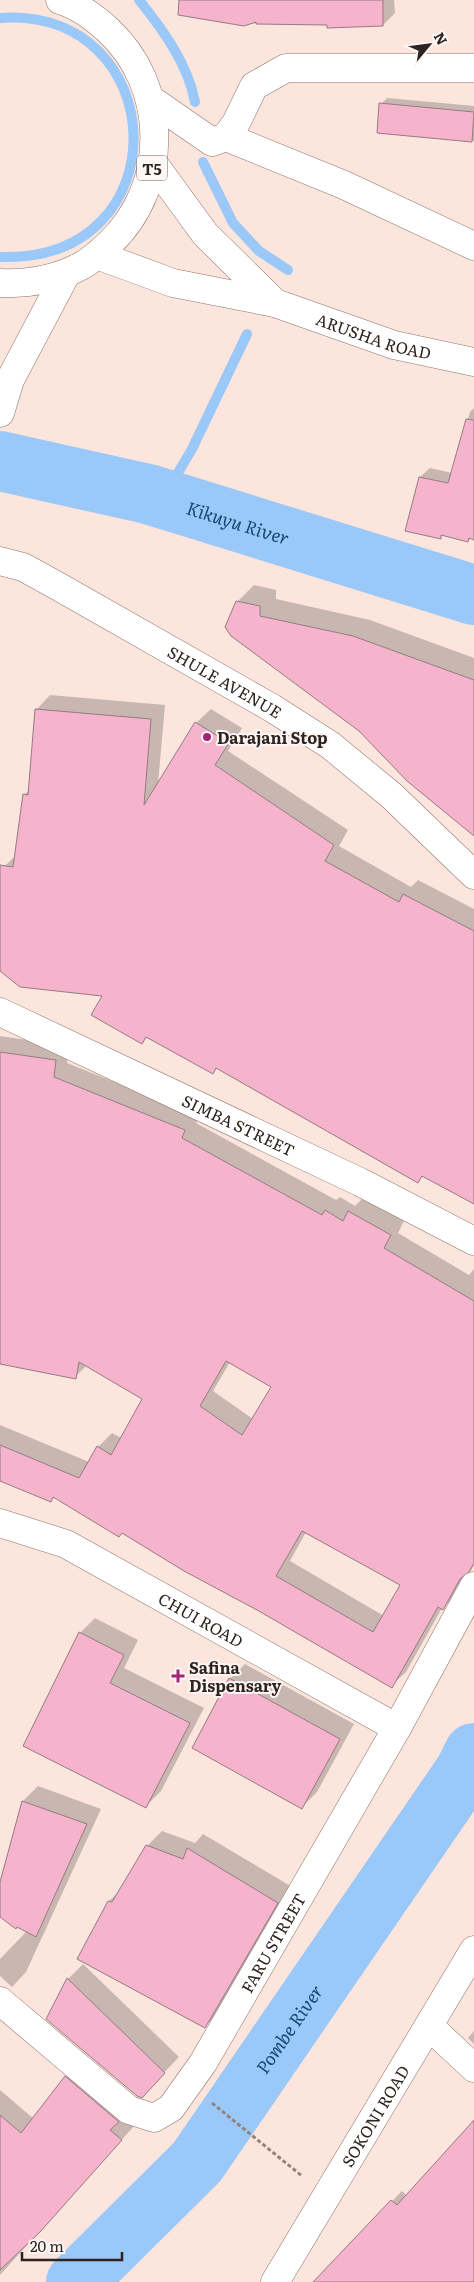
<svg xmlns="http://www.w3.org/2000/svg" width="474" height="2282" font-family="Literata,serif">
  <style>
    .shadow { fill: #0003; fill-rule: evenodd }
    .lines { fill: none; stroke-linecap: round; stroke-linejoin: round }
    .stream { stroke: #9ac8f8; stroke-width: 10 }
    .river { stroke: #9ac8f8; stroke-width: 60 }
    .building { fill: #f6b3cc; stroke: #957b84; fill-rule: evenodd }
    .minor-casing { stroke: #8d756a; stroke-width: 29 }
    .major-casing { stroke: #8d756a; stroke-width: 29 }
    .highway-casing { stroke: #8d756a; stroke-width: 29 }
    .path { stroke: #93837d; stroke-width: 3; stroke-dasharray: 4 2.5; stroke-linecap: butt }
    .minor { stroke: #fff; stroke-width: 28 }
    .major { stroke: #fff; stroke-width: 28 }
    .highway { stroke: #fff; stroke-width: 28 }
    .poi-dot { fill: #a42474; stroke: #fcf6f4; stroke-width: 2 }
    .labels { text-anchor: middle; dominant-baseline: central; stroke-width: 4; stroke-linejoin: round; paint-order: stroke }
    .shield { fill: #fcf6f4; stroke: #6b625f; stroke-width: 1 }
    .shield-label { font-size: 15px; font-weight: bold; fill: #2d231f }
    .street-label { font-size: 16px; fill: #2d231f; stroke: #fcf6f4 }
    .poi-label { font-size: 16px; font-weight: bold; fill: #2d231f; stroke: #fcf6f4; text-anchor: start }
    .water-label { font-size: 18px; font-style: italic; fill: #174874; stroke: #fcf6f4 }
  </style>
  <rect width="100%" height="100%" fill="#fbe5dc"/>
  <!-- shadow -->
  <path class="shadow" d="M197 0H394L395 13 383 25 234 23Z
    M387 98 474 106V141L378 132 381 104Z
    M474 408V538H471L468 541 443 534 440 538 420 477 430 468 452 473 470 412Z
    M254 585 276 590V599L370 620 474 658V834L237 602Z
    M50 695 165 705 158 784 196 723 211 709 242 728 228 751 348 830 339 846 411 887 418 880 474 909V1203L424 1175 417 1182 218 1068 213 1072 147 1037 142 1043 104 995 0 967V881L5 866 16 855 24 795 29 790 36 710Z
    M0 1036 69 1046 67 1063 199 1116 196 1123 336 1200 340 1197 355 1206 364 1197 404 1221 398 1233 469 1275 474 1269V1565L458 1594 442 1608 406 1672 391 1686 123 1532 54 1497 51 1501 0 1480V1425L89 1462 98 1447 112 1433 121 1438 144 1398 87 1365 75 1377 0 1363ZM230 1362 273 1386 253 1419 213 1391ZM306 1532 402 1585 384 1616 290 1561Z
    M95 1618 138 1640 124 1668 204 1708 161 1791 146 1806 80 1633Z
    M245 1664 354 1724 317 1792 302 1807 230 1679Z
    M38 1786 101 1809 26 1972 12 1987 0 1976V1959L27 1931 0 1915V1887L23 1801Z
    M162 1831 195 1843 203 1834 292 1887 220 2011 205 2026 79 1959 109 1901 121 1890 147 1846Z
    M83 1964 179 2057 156 2081 47 2019 68 1979Z
    M474 2031V2044L468 2038Z
    M79 2063 135 2125 0 2275V2090L34 2119 66 2077Z
    M474 2122V2282H314L402 2191 407 2196Z"/>
  <g class="lines">
    <!-- stream -->
    <path class="stream" d="M139 0C163 30 188 64 195 102
      M0 18C172 6 184 263 0 257
      M203 162 233 223 259 251 288 270
      M163 498 192 449 247 334"/>
    <!-- river -->
    <g class="river">
      <path id="s1" d="M0 461 148 494 474 595"/>
      <path id="s2" d="M76 2282 197 2162 465 1771 474 1753"/>
    </g>
  </g>
  <!-- building -->
  <path class="building" d="M179 0H383V26L327 28V25L256 24V22L244 26 178 15Z
    M379 103 474 112 472 142 377 133Z
    M466 419 474 420V540L469 538 468 542 441 535V539L405 531 419 477 448 483Z
    M236 601 260 606V616L353 636 474 680V836L407 781 359 731 231 636 225 627Z
    M35 709 151 719 144 805 195 722 229 743 215 765 334 845 325 861 399 902 403 894 474 931V1204L422 1176 418 1183 216 1068 213 1074 146 1037 142 1044 91 1015 102 996 20 987 0 971V865L13 867 23 794 28 795Z
    M0 1052 56 1060 54 1077 185 1130 182 1138 322 1215 325 1210 343 1221 348 1211 391 1235 384 1248 474 1301V1563L469 1572 460 1579 443 1610 438 1607 392 1688 257 1610 184 1571 122 1533 119 1537 53 1497 51 1502 0 1481V1445L79 1478 97 1446 111 1455 142 1399 79 1362 76 1379 0 1364ZM226 1361 271 1387 242 1435 200 1406ZM302 1531 400 1585 373 1632 276 1576Z
    M79 1632 124 1655 110 1683 190 1723 146 1808 23 1746Z
    M229 1678 340 1739 302 1809 192 1748Z
    M22 1801 87 1824 36 1937 17 1927 16 1929 0 1917V1882Z
    M146 1845 183 1859 187 1848 278 1903 205 2028 77 1959 108 1901 112 1902Z
    M67 1978 165 2073 142 2098 137 2096 46 2019Z
    M65 2076 119 2122 110 2130 122 2140 40 2232 0 2270V2115L21 2133Z
    M474 2120V2282H313L391 2200 397 2205Z"/>
  <g class="lines">
    <defs>
      <g id="minor">
        <path d="M150 99 212 142 226 137 236 123 254 86 286 68H474"/>
        <path d="M226 137 344 185 474 246"/>
        <path id="s3" d="M0 1012 360 1182 474 1241"/>
        <path id="s4" d="M0 1523 66 1544 397 1728"/>
        <path id="s5" d="M0 2001 129 2110 154 2118 171 2108 203 2063 397 1728 474 1586"/>
        <path d="M429 2026 474 2068"/>
        <path id="s6" d="M275 2282 474 1950"/>
      </g>
      <g id="major">
        <path d="M0 413 10 380 66 274"/>
        <path id="s7" d="M0 561 23 567 54 584 272 708 330 745 392 796 474 875"/>
      </g>
      <g id="highway">
        <path d="M154 164 205 234 275 303"/>
        <path id="s8" d="M97 255 173 283 275 303 394 345 474 362"/>
        <path d="M0 283C28 284 55 280 81 266 92 260 101 252 110 243 170 186 169 86 108 30 95 18 77 5 60 0"/>
      </g>
    </defs>
    <!-- minor casing -->
    <use href="#minor" class="minor-casing"/>
    <!-- major casing -->
    <use href="#major" class="major-casing"/>
    <!-- highway casing -->
    <use href="#highway" class="highway-casing"/>
    <!-- path -->
    <path class="path" d="M212 2103 302 2176"/>
    <!-- minor -->
    <use href="#minor" class="minor"/>
    <!-- major -->
    <use href="#major" class="major"/>
    <!-- highway -->
    <use href="#highway" class="highway"/>
  </g>
  <!-- markers -->
  <g class="poi-dot">
    <circle cx="207" cy="737" r="5"/>
    <path d="M175.5 1668.5h5v5h5v5h-5v5h-5v-5h-5v-5h5z"/>
  </g>
  <g class="labels">
    <!-- shield labels -->
    <rect class="shield" x="137" y="155.5" width="30" height="25" rx="4"/>
    <g class="shield-label">
      <text x="152" y="168">T5</text>
    </g>
    <!-- street labels -->
    <g class="street-label">
      <text stroke="none"><textPath href="#s8" startOffset="289">ARUSHA ROAD</textPath></text>
      <text stroke="none"><textPath href="#s7" startOffset="256">SHULE AVENUE</textPath></text>
      <text stroke="none"><textPath href="#s3" startOffset="264">SIMBA STREET</textPath></text>
      <text stroke="none"><textPath href="#s4" startOffset="224">CHUI ROAD</textPath></text>
      <text stroke="none"><textPath href="#s5" startOffset="409">FARU STREET</textPath></text>
      <text stroke="none"><textPath href="#s6" startOffset="194">SOKONI ROAD</textPath></text>
    </g>
    <!-- poi labels -->
    <g class="poi-label">
      <text x="217" y="737">Darajani Stop</text>
      <text x="189" y="1667">Safina<tspan x="189" dy="18">Dispensary</tspan></text>
    </g>
    <!-- water labels -->
    <g class="water-label">
      <text stroke="none"><textPath href="#s1" startOffset="246">Kikuyu River</textPath></text>
      <text stroke="none"><textPath href="#s2" startOffset="332">Pombe River</textPath></text>
    </g>
  </g>
  <!-- north arrow -->
  <g transform="translate(429 45) rotate(61)" stroke="#fcf6f4" stroke-width="4" paint-order="stroke">
  <path d="M0-4L9 19L0 12L-9 19Z" fill="#2d231f"/>
  <text y="-8" font-size="14" font-weight="bold" text-anchor="middle" fill="#2d231f">N</text>
  </g>
  <!-- scale -->
  <path d="M22 2252v8h100v-8" fill="none" stroke="#2d231f" stroke-width="2.5"/>
  <text x="30" y="2252" font-size="15" fill="#2d231f" stroke="#fcf6f4" stroke-width="4" paint-order="stroke">20 m</text>
</svg>
